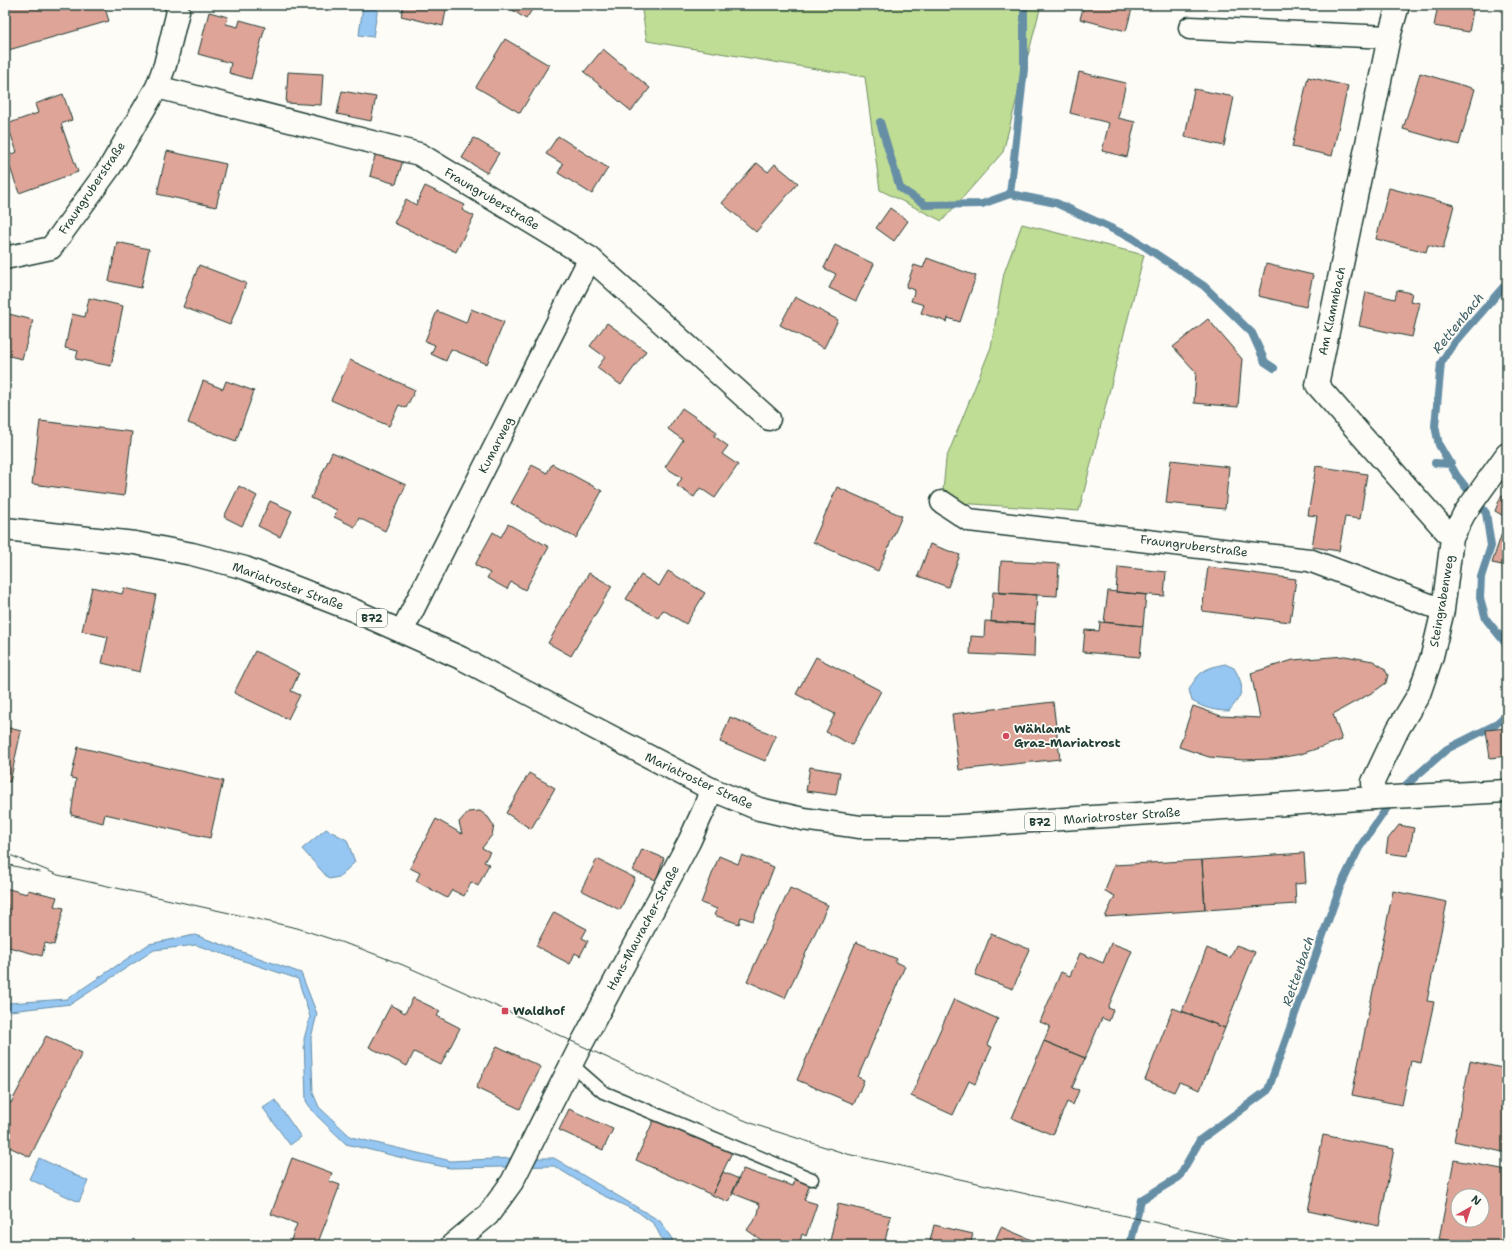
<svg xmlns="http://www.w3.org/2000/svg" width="1512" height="1250" font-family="'Shantell Sans',sans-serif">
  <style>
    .green { fill: #c0dd95; stroke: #708d64 }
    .water { fill: #96c6f2; stroke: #668fa6 }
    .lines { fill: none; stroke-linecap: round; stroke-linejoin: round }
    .stream { stroke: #668fa6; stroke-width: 8 }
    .building { fill: #dda497; stroke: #1f3d34; fill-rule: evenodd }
    .service-casing { stroke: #1f3d34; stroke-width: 15 }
    .minor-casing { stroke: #1f3d34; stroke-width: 25 }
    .primary-casing { stroke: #1f3d34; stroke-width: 25 }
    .service { stroke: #fdfcf7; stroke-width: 12 }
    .minor { stroke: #fdfcf7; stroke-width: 22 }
    .primary { stroke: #fdfcf7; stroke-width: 22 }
    .tram { stroke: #1f3d34; stroke-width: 1 }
    .poi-dot { fill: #d1495b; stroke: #fdfcf7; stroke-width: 1.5 }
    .labels { text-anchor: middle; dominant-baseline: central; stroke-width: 3.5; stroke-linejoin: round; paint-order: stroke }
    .shield { fill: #fdfcf7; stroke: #62766e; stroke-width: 1 }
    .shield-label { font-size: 11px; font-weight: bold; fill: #1f3d34 }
    .street-label { font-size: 12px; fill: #1f3d34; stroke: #fdfcf7 }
    .poi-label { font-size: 12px; font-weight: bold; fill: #1f3d34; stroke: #fdfcf7; text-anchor: start }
    .water-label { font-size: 13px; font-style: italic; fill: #3d5f64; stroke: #fdfcf7 }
  </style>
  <rect width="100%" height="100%" fill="#fdfcf7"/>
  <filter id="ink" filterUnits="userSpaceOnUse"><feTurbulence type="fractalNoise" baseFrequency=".025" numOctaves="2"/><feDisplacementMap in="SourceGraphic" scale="8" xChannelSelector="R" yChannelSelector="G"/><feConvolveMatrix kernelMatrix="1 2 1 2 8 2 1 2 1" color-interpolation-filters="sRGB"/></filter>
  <g filter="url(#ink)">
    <!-- green -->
    <path class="green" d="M641 5H1041L1003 152 942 221 880 190 865 77 647 41Z
      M1022 224 1144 255 1079 511 942 502 946 459 991 347 1004 273Z"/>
    <!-- water -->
    <path class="water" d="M363 5 378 7 373 37 359 35Z
      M1225 664 1234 668C1246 688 1243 694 1229 711 1215 711 1204 708 1192 701L1189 690C1198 672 1205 668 1225 664Z
      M326 829 347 840 355 862 339 877 329 879 302 849Z
      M195 935 301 973 317 1014 311 1038 313 1093 319 1107 351 1137 451 1161 513 1158H554L660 1221 676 1245H665L654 1224 638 1212 598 1193 554 1166 450 1168 415 1161 346 1144 314 1113 306 1101 304 1039 310 1017 298 979 196 945 154 950 71 1004 10 1011 5 1009V1001L9 1003 67 999 149 944Z
      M275 1100 301 1137 290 1145 263 1108Z
      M39 1158 88 1181 79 1202 29 1179Z"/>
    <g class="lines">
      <!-- stream -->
      <path class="stream" d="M1024 5V69L1010 194 1056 203 1132 238 1204 286 1252 333 1265 362 1274 368
        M880 122 900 188 926 205 982 204 1010 194
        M1507 283 1451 347 1441 363 1435 426 1439 445 1457 476 1486 513 1491 546 1481 577 1480 598 1486 619 1507 645
        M1435 463 1451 464
        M1130 1245 1141 1200 1179 1177 1200 1140 1268 1090 1340 887 1359 848 1398 792 1447 749 1495 725 1507 714"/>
    </g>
    <!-- building -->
    <path class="building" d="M5 5H104L109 21 5 51Z
      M447 5 443 26 401 16 403 7 395 6Z
      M505 5H535L526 19Z
      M1084 5H1133L1126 31 1080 19Z
      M1438 5H1474L1469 32 1434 26Z
      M209 12 228 17 226 24 238 27 240 20 265 27 251 79 229 73 231 63 198 54Z
      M505 39 549 65 520 113 476 87Z
      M603 49 650 88 631 111 584 72Z
      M288 72 323 74 321 105 286 103Z
      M1079 72 1126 83 1118 118 1135 122 1127 157 1102 151 1109 123 1070 113Z
      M1420 73 1475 89 1459 145 1403 129Z
      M1308 77 1348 86 1332 156 1292 147Z
      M1194 89 1234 97 1224 146 1185 137Z
      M342 91 376 97 371 121 337 114Z
      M63 94 72 120 61 124 78 172 19 193 6 156 17 152 7 124 38 113 35 104Z
      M558 136 608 168 592 194 558 173 563 164 546 154Z
      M474 138 499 153 487 173 462 158Z
      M167 151 226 164 216 207 157 194Z
      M376 152 403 160 396 184 370 176Z
      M757 163 768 172 775 164 798 183 756 232 722 203Z
      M425 186 465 205 462 210 474 216 456 252 394 223 406 199 416 205Z
      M1389 188 1454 205 1443 249 1428 245 1426 252 1376 239Z
      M890 208 908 221 894 241 876 228Z
      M117 242 149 249 141 288 109 281Z
      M835 245 874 264 856 301 829 288 836 274 824 268Z
      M927 258 976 276 960 322 948 318 947 322 921 313 924 305 911 301 915 290 906 287 914 265 923 268Z
      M1266 264 1313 275 1306 307 1258 296Z
      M199 265 246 283 230 325 183 307Z
      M1397 290 1412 293 1410 301 1420 303 1412 337 1359 326 1366 292 1395 299Z
      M795 297 838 320 824 348 780 325Z
      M89 298 123 306 111 366 76 359 78 351 65 348 72 314 85 317Z
      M471 309 504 322 487 364 451 349 446 361 431 354 435 345 425 341 437 311 466 323Z
      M5 313 33 320 22 359 5 355Z
      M1208 319 1242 359 1238 407 1194 403 1196 372 1173 347Z
      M607 323 646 351 621 385 597 368 605 357 590 346Z
      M350 360 415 390 406 408 399 405 389 426 331 400Z
      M203 381 223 389 226 381 254 391 236 441 188 423Z
      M682 408 717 432 714 436 728 446 722 454 738 465 715 498 700 488 694 497 677 486 682 478 665 467 683 440 668 429Z
      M40 421 132 432 124 496 32 484Z
      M332 452 406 485 385 531 359 518 355 527 334 517 337 510 311 498Z
      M1171 460 1229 467 1225 509 1166 503Z
      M552 464 602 491 576 538 511 503 532 465 547 473Z
      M1316 466 1367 474 1360 519 1345 517 1339 551 1312 547 1317 516 1308 515Z
      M239 486 257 496 242 526 224 517Z
      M837 487 902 516 878 571 813 542Z
      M1501 496 1507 499V566L1492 563 1507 518 1495 511Z
      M270 501 292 511 280 537 258 526Z
      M508 524 549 547 525 590 511 582 507 589 487 578 490 573 475 565 493 532 501 537Z
      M930 544 960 555 948 587 918 576Z
      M1001 561 1059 564 1057 596 999 593Z
      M1118 567 1166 572 1164 596 1116 592Z
      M1208 567 1296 579 1290 622 1202 611Z
      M668 571 705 593 686 624 663 610 658 618 626 599 641 575 659 586Z
      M589 573 612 586 571 656 548 643Z
      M92 587 122 594 124 588 156 595 140 672 102 663 108 637 82 631Z
      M1108 591 1146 595 1143 626 1104 622Z
      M993 592 1037 595 1035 624 991 622Z
      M985 621 1035 624 1034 657 970 654 971 636 984 637Z
      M1100 622 1143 626 1140 657 1083 652 1085 630 1099 631Z
      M255 651 299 673 291 691 300 695 288 719 234 693Z
      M1345 656 1373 661 1384 668 1388 675 1386 683 1375 691 1333 714 1342 740 1301 754 1273 759 1243 760 1209 757 1179 747 1193 706 1221 716 1260 718 1251 673 1293 660Z
      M816 657 881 691 852 745 826 732 835 714 796 694Z
      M1053 702 1060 759 959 770 952 714Z
      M730 717 776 736 765 761 720 742Z
      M5 727 21 731 10 782 5 781Z
      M1507 728V756L1490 758 1486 730Z
      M78 747 223 781 210 838 105 814 103 823 71 815 76 779 71 778Z
      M810 767 840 772 836 795 806 791Z
      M529 773 555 788 531 829 506 813Z
      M480 811 488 817 494 826 492 835 482 848 490 852 484 862 489 864 478 886 471 882 464 896 452 890 447 898 416 881 420 873 410 868 436 819 462 834 459 822 468 812Z
      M1399 825 1414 828 1408 856 1386 853 1388 839Z
      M642 849 664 858 656 880 633 871Z
      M1304 853 1306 883 1295 884 1296 904 1205 910 1202 860Z
      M742 855 774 867 753 921 741 917 739 924 714 915 717 909 701 903 719 856 738 864Z
      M597 859 635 878 620 910 581 890Z
      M1202 860 1205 910 1105 917 1115 896 1105 891 1114 865Z
      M5 888 27 894 28 890 57 897 54 906 64 908 54 945 45 943 42 956 5 946V915L8 905H5Z
      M790 888 828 905 785 998 747 981Z
      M1393 891 1447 902 1427 1001 1434 1002 1421 1063 1411 1061 1402 1105 1352 1095Z
      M554 912 587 929 582 938 588 941 580 956 575 953 570 964 536 946Z
      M991 934 1029 949 1013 989 975 975Z
      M856 942 897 959 895 962 905 966 858 1077 864 1080 854 1104 797 1080Z
      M1111 943 1132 951 1108 1008 1113 1010 1109 1021 1102 1018 1085 1058 1044 1041 1050 1026 1040 1022 1061 972 1070 976 1080 953 1103 963Z
      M1236 945 1255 952 1225 1028 1182 1011 1207 948 1230 958Z
      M413 998 440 1011 437 1016 460 1028 441 1065 414 1052 407 1066 369 1047 391 1005 405 1013Z
      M954 999 998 1019 987 1045 992 1047 975 1084 969 1081 953 1115 911 1096Z
      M1173 1008 1225 1028 1200 1090 1179 1082 1174 1092 1145 1080Z
      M46 1036 82 1053 30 1157 5 1145V1101L11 1103Z
      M1044 1041 1085 1058 1072 1088 1079 1090 1073 1105 1067 1102 1053 1135 1012 1118Z
      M497 1046 541 1067 520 1109 476 1088Z
      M1470 1061 1507 1069V1153L1454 1141Z
      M569 1109 613 1129 603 1150 559 1130Z
      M655 1117 732 1152 712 1195 636 1160Z
      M1323 1135 1394 1149 1379 1226 1308 1211Z
      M292 1158 332 1173 329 1181 340 1185 317 1245H289L297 1224 271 1214Z
      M1454 1160 1507 1170V1236L1505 1245H1473L1439 1239ZM1458 1196H1482V1220H1458Z
      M743 1169 793 1186 795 1179 810 1184 804 1200 817 1204 806 1236 802 1234 799 1245H768L747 1230 758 1214 760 1204 732 1193Z
      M723 1172 739 1179 729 1202 712 1195Z
      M838 1204 891 1216 884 1245H848L830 1241Z
      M934 1225 973 1234 970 1245H929Z
      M1001 1227 1034 1241 1032 1245H1005L995 1241Z"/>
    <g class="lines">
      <defs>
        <path id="service" d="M571 1064 603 1092 812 1179"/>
        <path id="minor" d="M1398 5 1389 37 1317 385 1452 538
          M1190 28 1389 37
          M157 87 165 65 178 11 176 5
          M5 258 51 248 110 167 157 87 419 154 590 258 769 419
          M942 502 969 520 1309 560 1443 610
          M402 631 590 258
          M1374 798 1373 782 1398 729 1419 694 1432 656 1443 610 1452 538 1464 514 1507 454
          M452 1245 488 1215 512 1182 581 1045 689 842 705 807 711 789"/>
        <path id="primary" d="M5 529 135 543 192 554 245 568 353 610 461 658 711 789 759 809 803 819 860 827H945L1374 798 1507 791"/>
      </defs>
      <!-- service casing -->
      <use href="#service" class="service-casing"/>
      <!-- minor casing -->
      <use href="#minor" class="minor-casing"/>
      <!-- primary casing -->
      <use href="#primary" class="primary-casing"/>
      <!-- service -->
      <use href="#service" class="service"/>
      <!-- minor -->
      <use href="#minor" class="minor"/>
      <!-- primary -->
      <use href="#primary" class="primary"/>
      <!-- tram -->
      <path class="tram" d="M5 853 58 875 297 928 359 948 403 965 505 1010 715 1108 756 1125 847 1154 1256 1245
        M5 864 40 872"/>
    </g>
  </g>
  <!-- markers -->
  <g class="poi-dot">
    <circle cx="1006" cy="736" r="4"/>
    <rect x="501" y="1007" width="8" height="8" rx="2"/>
  </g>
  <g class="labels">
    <!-- shield labels -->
    <g class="shield">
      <rect x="357" y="609" width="30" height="18" rx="3"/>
      <rect x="1025" y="813" width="30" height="18" rx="3"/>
    </g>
    <g class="shield-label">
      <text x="372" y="618">B72</text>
      <text x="1040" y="822">B72</text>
    </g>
    <!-- street labels -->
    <g class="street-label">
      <text transform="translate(92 188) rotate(-56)">Fraungruberstraße</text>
      <text transform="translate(492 199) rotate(31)">Fraungruberstraße</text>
      <text transform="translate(1332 311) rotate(-78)">Am Klammbach</text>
      <text transform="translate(496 445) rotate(-63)">Kumarweg</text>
      <text transform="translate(1194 546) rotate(7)">Fraungruberstraße</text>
      <text transform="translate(288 586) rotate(20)">Mariatroster Straße</text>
      <text transform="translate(1442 601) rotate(-80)">Steingrabenweg</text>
      <text transform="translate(699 781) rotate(25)">Mariatroster Straße</text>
      <text transform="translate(1122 816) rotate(-4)">Mariatroster Straße</text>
      <text transform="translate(643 928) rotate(-62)">Hans-Mauracher-Straße</text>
    </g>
    <!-- poi labels -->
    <g class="poi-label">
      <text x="1014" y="729">Wählamt<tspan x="1014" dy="14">Graz-Mariatrost</tspan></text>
      <text x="513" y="1011">Waldhof</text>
    </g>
    <!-- water labels -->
    <g class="water-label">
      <text transform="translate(1458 323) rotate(-51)">Rettenbach</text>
      <text transform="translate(1298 971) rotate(-71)">Rettenbach</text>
    </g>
  </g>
  <!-- margin -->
  <rect width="1512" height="1250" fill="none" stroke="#fdfcf7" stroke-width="20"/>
  <rect x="10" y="10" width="1492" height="1230" fill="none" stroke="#1f3d34" stroke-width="1.5" filter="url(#ink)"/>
  <!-- north arrow -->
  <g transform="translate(1470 1208) rotate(39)"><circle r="19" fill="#fdfcf7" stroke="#a4b0a9"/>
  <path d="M0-3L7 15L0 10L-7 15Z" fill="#d1495b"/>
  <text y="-6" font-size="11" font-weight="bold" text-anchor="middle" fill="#1f3d34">N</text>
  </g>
</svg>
